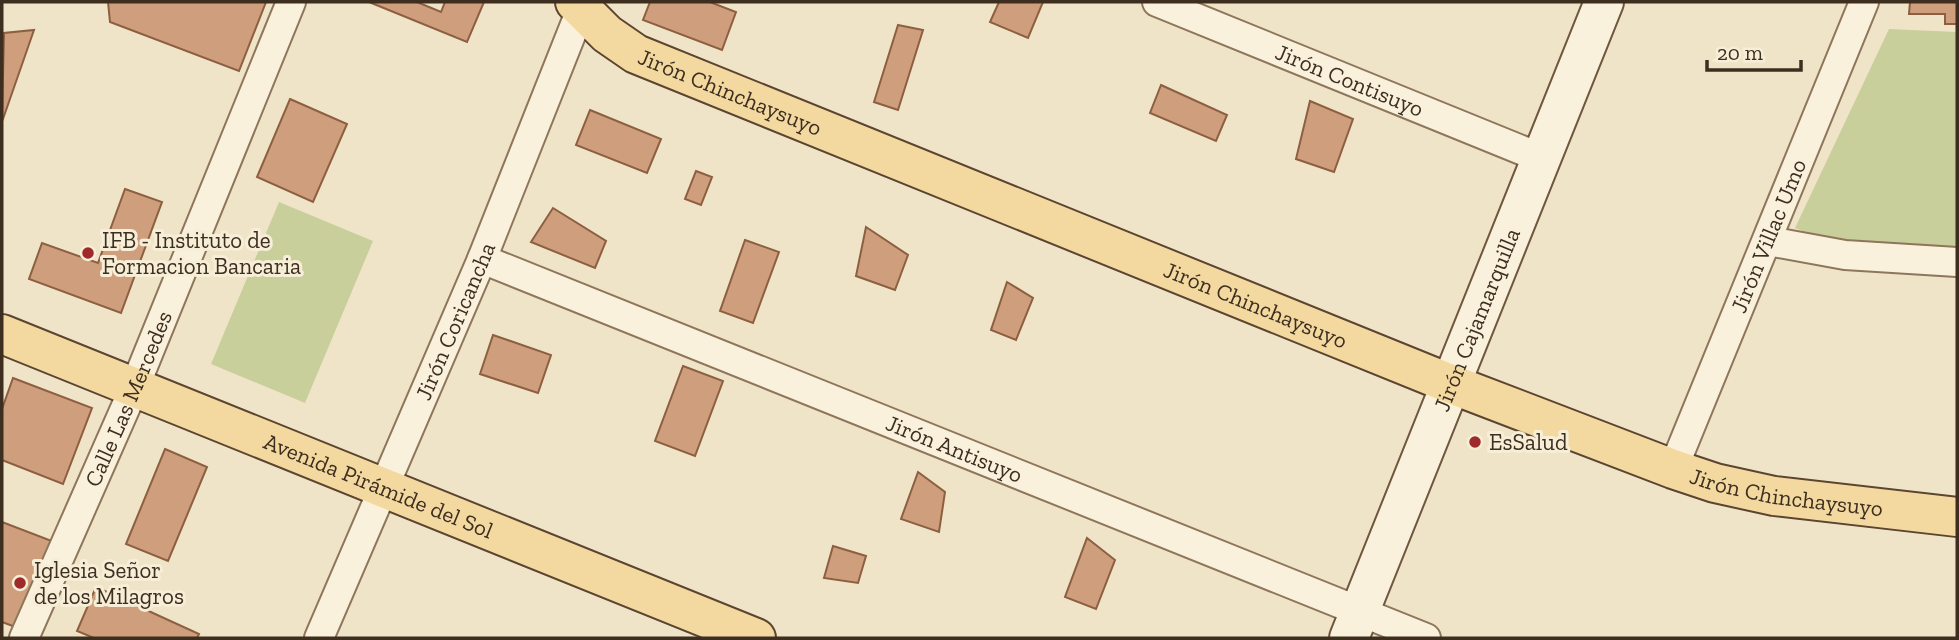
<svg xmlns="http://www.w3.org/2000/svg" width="1959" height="640" font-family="'Zilla Slab',serif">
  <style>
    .green { fill: #c9cf9b }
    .building { fill: #cf9f7d; stroke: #8d5f41; stroke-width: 2 }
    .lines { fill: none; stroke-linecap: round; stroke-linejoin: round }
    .street-casing { stroke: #8d765c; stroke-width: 32 }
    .secondary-casing { stroke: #6f573f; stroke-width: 42 }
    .primary-casing { stroke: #5b4430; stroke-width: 42 }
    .street { stroke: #faf1dc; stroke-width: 28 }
    .secondary { stroke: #faf1dc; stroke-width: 38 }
    .primary { stroke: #f3d9a0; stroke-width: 38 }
    .poi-dot { fill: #9e2a2b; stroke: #f7eed8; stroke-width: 2.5 }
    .labels { text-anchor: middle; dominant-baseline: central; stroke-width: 6; stroke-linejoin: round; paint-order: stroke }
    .street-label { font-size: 23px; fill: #3d2e20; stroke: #f7eed8 }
    .poi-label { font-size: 23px; fill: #3d2e20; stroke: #f7eed8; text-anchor: start }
  </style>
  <rect width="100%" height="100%" fill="#f0e4c8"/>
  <!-- green -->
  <path class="green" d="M1889 29 1957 32V251L1837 245 1795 228Z
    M279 202 373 241 305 403 211 364Z"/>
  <!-- building -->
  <path class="building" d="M108 2H266L239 71 110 22Z
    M369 2H417L441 12 445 2H484L467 42Z
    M650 2H710L736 12 722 50 643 20Z
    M999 2H1043L1028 38 990 22Z
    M1910 2H1957V24H1945V14H1909Z
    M898 25 923 30 898 110 874 102Z
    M34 30 3 119 2 118 4 33Z
    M1161 85 1227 115 1216 141 1150 113Z
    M290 99 347 124 313 202 257 177Z
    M1310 101 1353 119 1334 172 1296 159Z
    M590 110 661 139 647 173 576 145Z
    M696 171 712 177 701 205 685 199Z
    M125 189 162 202 121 313 29 279 42 243 98 263Z
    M553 208 606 241 595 268 531 242Z
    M866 227 908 255 895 290 856 276Z
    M745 240 779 252 753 323 720 311Z
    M1007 282 1033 298 1016 340 991 330Z
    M493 335 551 355 538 393 480 374Z
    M683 366 723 381 695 456 655 441Z
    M13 378 92 408 63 484 2 460V409Z
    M165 449 207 467 168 561 126 544Z
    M918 472 945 492 939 532 901 519Z
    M2 522 57 543 18 628 2 622Z
    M1087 538 1115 560 1096 609 1065 597Z
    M833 546 866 556 858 583 824 578Z
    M96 587 199 634 197 638H94L77 631Z"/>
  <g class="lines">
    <defs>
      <g id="street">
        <path id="s1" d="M1157 2 1541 158"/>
        <path d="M1768 241 1845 255 1957 262"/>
        <path id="s2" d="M482 259 1426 638"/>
        <path id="s3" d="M1673 469 1864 2"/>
        <path id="s4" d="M24 638 135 386 291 2"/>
        <path id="s5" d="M319 638 482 259 584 2"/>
      </g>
      <g id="secondary">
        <path id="s6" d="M1349 638 1604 2"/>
      </g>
      <g id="primary">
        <path id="s7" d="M575 2 607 34 636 54 1451 384 1673 469 1715 483 1774 496 1957 517"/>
        <path id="s8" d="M2 334 756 638"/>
      </g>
    </defs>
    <!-- street casing -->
    <use href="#street" class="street-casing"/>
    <!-- secondary casing -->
    <use href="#secondary" class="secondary-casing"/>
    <!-- primary casing -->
    <use href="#primary" class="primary-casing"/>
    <!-- street -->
    <use href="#street" class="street"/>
    <!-- secondary -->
    <use href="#secondary" class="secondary"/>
    <!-- primary -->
    <use href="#primary" class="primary"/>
  </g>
  <!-- markers -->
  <g class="poi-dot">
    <circle cx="88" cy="253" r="7"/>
    <circle cx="1475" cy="442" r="7"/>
    <circle cx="20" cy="583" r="7"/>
  </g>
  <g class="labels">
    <!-- street labels -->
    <g class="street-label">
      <text stroke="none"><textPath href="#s1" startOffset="208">Jirón Contisuyo</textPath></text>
      <text stroke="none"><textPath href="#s7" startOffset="182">Jirón Chinchaysuyo</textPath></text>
      <text stroke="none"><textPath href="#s3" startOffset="252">Jirón Villac Umo</textPath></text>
      <text stroke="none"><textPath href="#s7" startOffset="749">Jirón Chinchaysuyo</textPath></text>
      <text stroke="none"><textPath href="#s6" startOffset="343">Jirón Cajamarquilla</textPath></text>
      <text stroke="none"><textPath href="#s5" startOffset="345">Jirón Coricancha</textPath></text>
      <text stroke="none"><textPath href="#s4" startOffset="261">Calle Las Mercedes</textPath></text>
      <text stroke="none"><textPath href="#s2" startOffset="509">Jirón Antisuyo</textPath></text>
      <text stroke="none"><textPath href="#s8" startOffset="406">Avenida Pirámide del Sol</textPath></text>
      <text stroke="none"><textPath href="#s7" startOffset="1314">Jirón Chinchaysuyo</textPath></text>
    </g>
    <!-- poi labels -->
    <g class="poi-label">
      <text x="102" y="240">IFB - Instituto de<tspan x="102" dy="26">Formacion Bancaria</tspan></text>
      <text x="1489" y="442">EsSalud</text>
      <text x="34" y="570">Iglesia Señor<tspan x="34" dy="26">de los Milagros</tspan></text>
    </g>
  </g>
  <!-- border -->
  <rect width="1959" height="640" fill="none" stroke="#3d2e20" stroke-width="7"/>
  <!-- scale -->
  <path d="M1707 60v10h94v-10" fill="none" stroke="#3d2e20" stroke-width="3.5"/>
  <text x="1717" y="60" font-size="21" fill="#3d2e20" stroke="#f7eed8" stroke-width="5" paint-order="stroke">20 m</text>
</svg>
